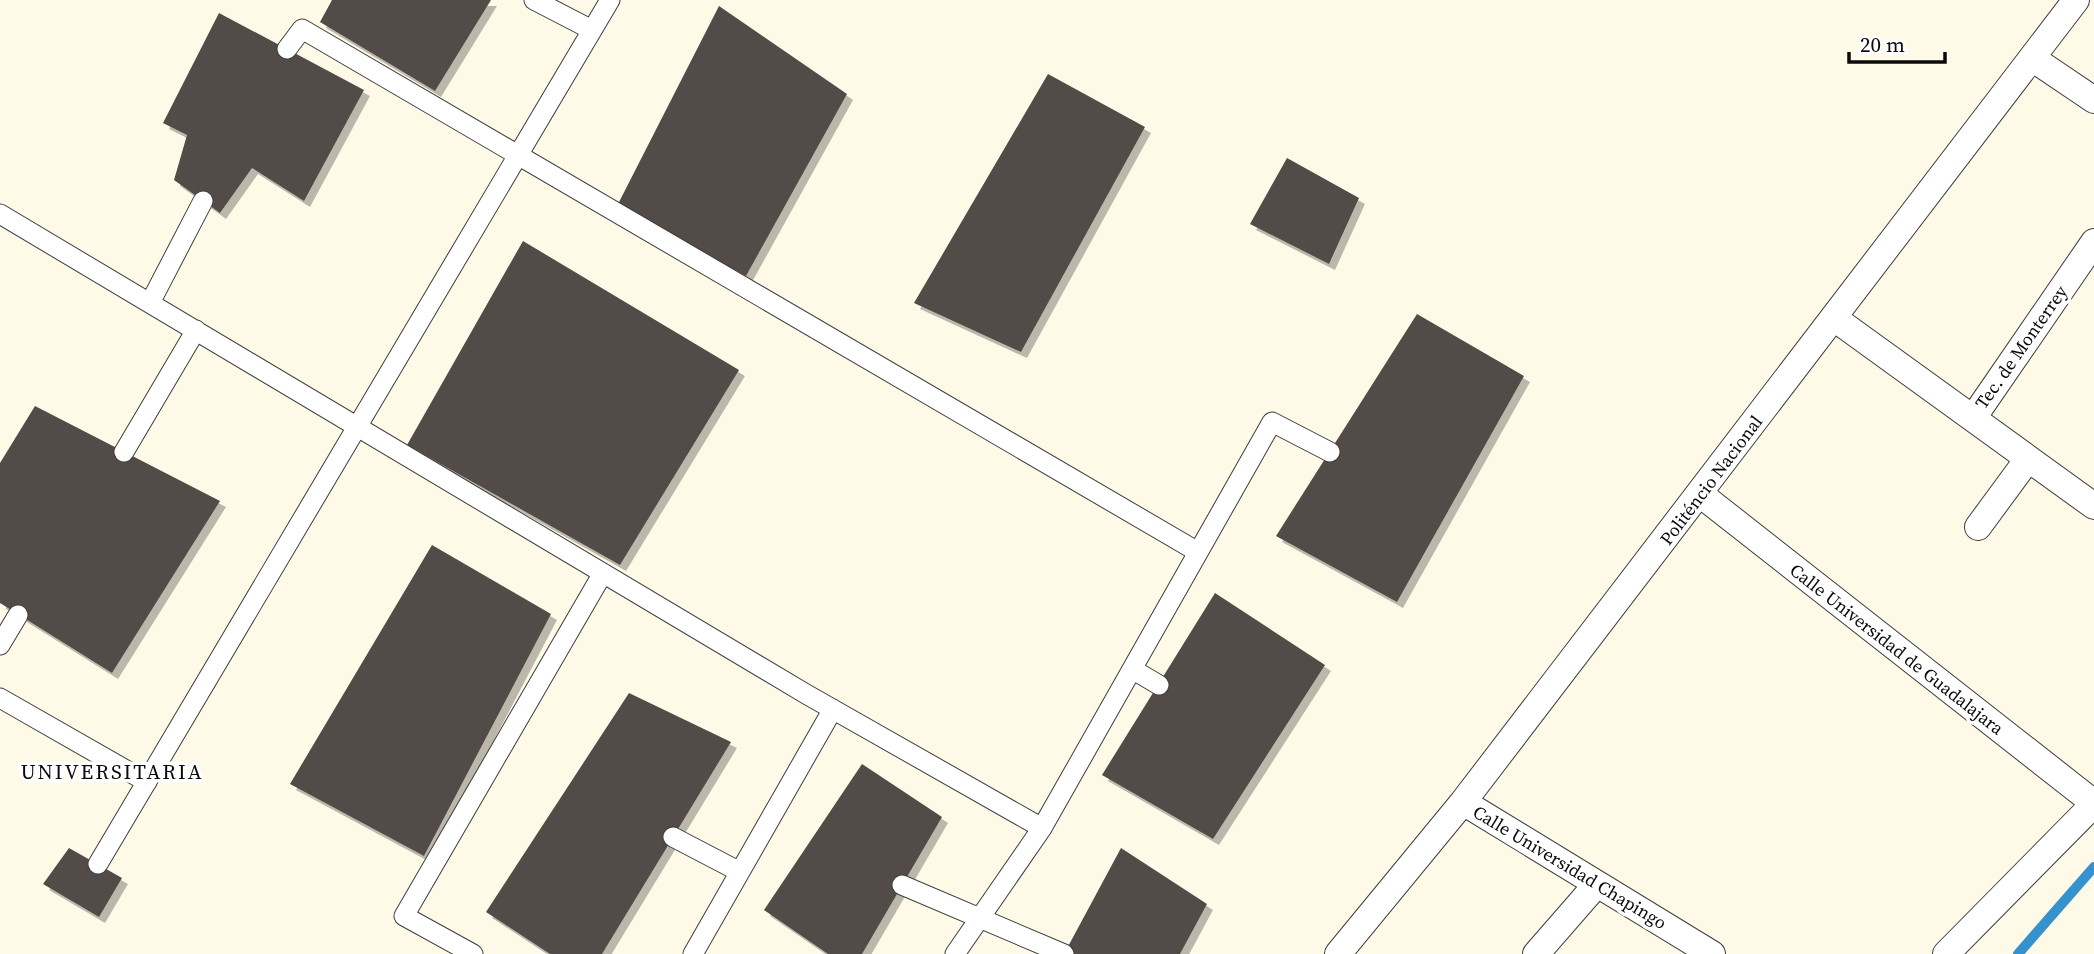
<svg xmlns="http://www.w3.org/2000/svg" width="2094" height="954" font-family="'Source Serif 4',serif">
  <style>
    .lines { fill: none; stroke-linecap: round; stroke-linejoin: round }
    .stream { stroke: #3592cc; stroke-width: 10 }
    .building { fill: #534b47; filter: url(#shadow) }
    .pedestrian-casing { stroke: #3d3d3d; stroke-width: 21 }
    .minor-casing { stroke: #3d3d3d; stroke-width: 28 }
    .pedestrian { stroke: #fff; stroke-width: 19 }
    .minor { stroke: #fff; stroke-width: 26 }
    .labels { text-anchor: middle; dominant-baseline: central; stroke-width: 7; stroke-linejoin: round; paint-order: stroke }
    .street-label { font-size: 18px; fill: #0a0a0a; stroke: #fff }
    .quarter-label { font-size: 21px; letter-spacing: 2px; fill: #0a0a0a; stroke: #fff }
  </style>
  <defs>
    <filter id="shadow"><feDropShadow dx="6" dy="6" stdDeviation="0" flood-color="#0004"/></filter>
  </defs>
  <rect width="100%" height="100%" fill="#fffae8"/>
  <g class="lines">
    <!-- stream -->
    <path class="stream" d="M2018 954 2094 867"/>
  </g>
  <!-- building -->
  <path class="building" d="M332 0H491L435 91 320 22Z
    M719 6 847 94 746 276 617 206Z
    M219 13 364 90 304 201 252 168 220 213 174 180 187 135 163 123Z
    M1048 74 1145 127 1021 352 914 303Z
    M1287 158 1359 198 1329 264 1250 224Z
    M523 241 739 370 620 565 407 445Z
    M1417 314 1524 376 1397 602 1276 536Z
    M35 406 220 501 112 673 0 603V463Z
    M432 545 551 614 424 856 290 784Z
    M1215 593 1325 665 1213 839 1102 775Z
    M629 693 731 742 602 954H550L486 912Z
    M862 764 942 817 862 954H828L764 910Z
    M69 848 122 878 99 917 43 884Z
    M1121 848 1207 904 1180 954H1064Z"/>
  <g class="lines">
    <defs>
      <path id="pedestrian" d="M534 0 592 30
        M287 49 302 29 1198 552
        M0 214 806 694 1042 828 1272 422 1330 452
        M150 303 203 201
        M124 452 196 330
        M0 645 18 615
        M1132 669 1159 685
        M0 698 147 782
        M673 837 740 872
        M98 864 610 0
        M902 885 1064 954
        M473 954 404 916 603 573
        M693 954 833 709
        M955 954 1042 828"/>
      <path id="minor" d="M2032 58 2094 100
        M1834 318 2094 506
        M1973 418 2094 242
        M1700 494 2094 803
        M1978 527 2028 459
        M1463 802 1712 954
        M1338 954 1463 802 2076 0
        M1536 954 1597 884
        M1946 954 2094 804"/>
    </defs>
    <!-- pedestrian casing -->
    <use href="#pedestrian" class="pedestrian-casing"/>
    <!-- minor casing -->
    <use href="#minor" class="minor-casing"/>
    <!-- pedestrian -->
    <use href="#pedestrian" class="pedestrian"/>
    <!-- minor -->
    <use href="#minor" class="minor"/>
  </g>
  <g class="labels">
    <!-- street labels -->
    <g class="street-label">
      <text transform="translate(2021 347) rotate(-55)">Tec. de Monterrey</text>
      <text transform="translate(1711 480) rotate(-53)">Politéncio Nacional</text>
      <text transform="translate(1897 649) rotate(38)">Calle Universidad de Guadalajara</text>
      <text transform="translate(1570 867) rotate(31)">Calle Universidad Chapingo</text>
    </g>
    <!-- quarter labels -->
    <g class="quarter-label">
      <text x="112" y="771">UNIVERSITARIA</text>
    </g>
  </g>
  <!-- scale -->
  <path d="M1849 52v10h96v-10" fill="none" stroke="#0a0a0a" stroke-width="3.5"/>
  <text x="1860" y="52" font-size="21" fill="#0a0a0a" stroke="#ffffff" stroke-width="5" paint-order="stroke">20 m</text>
</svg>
